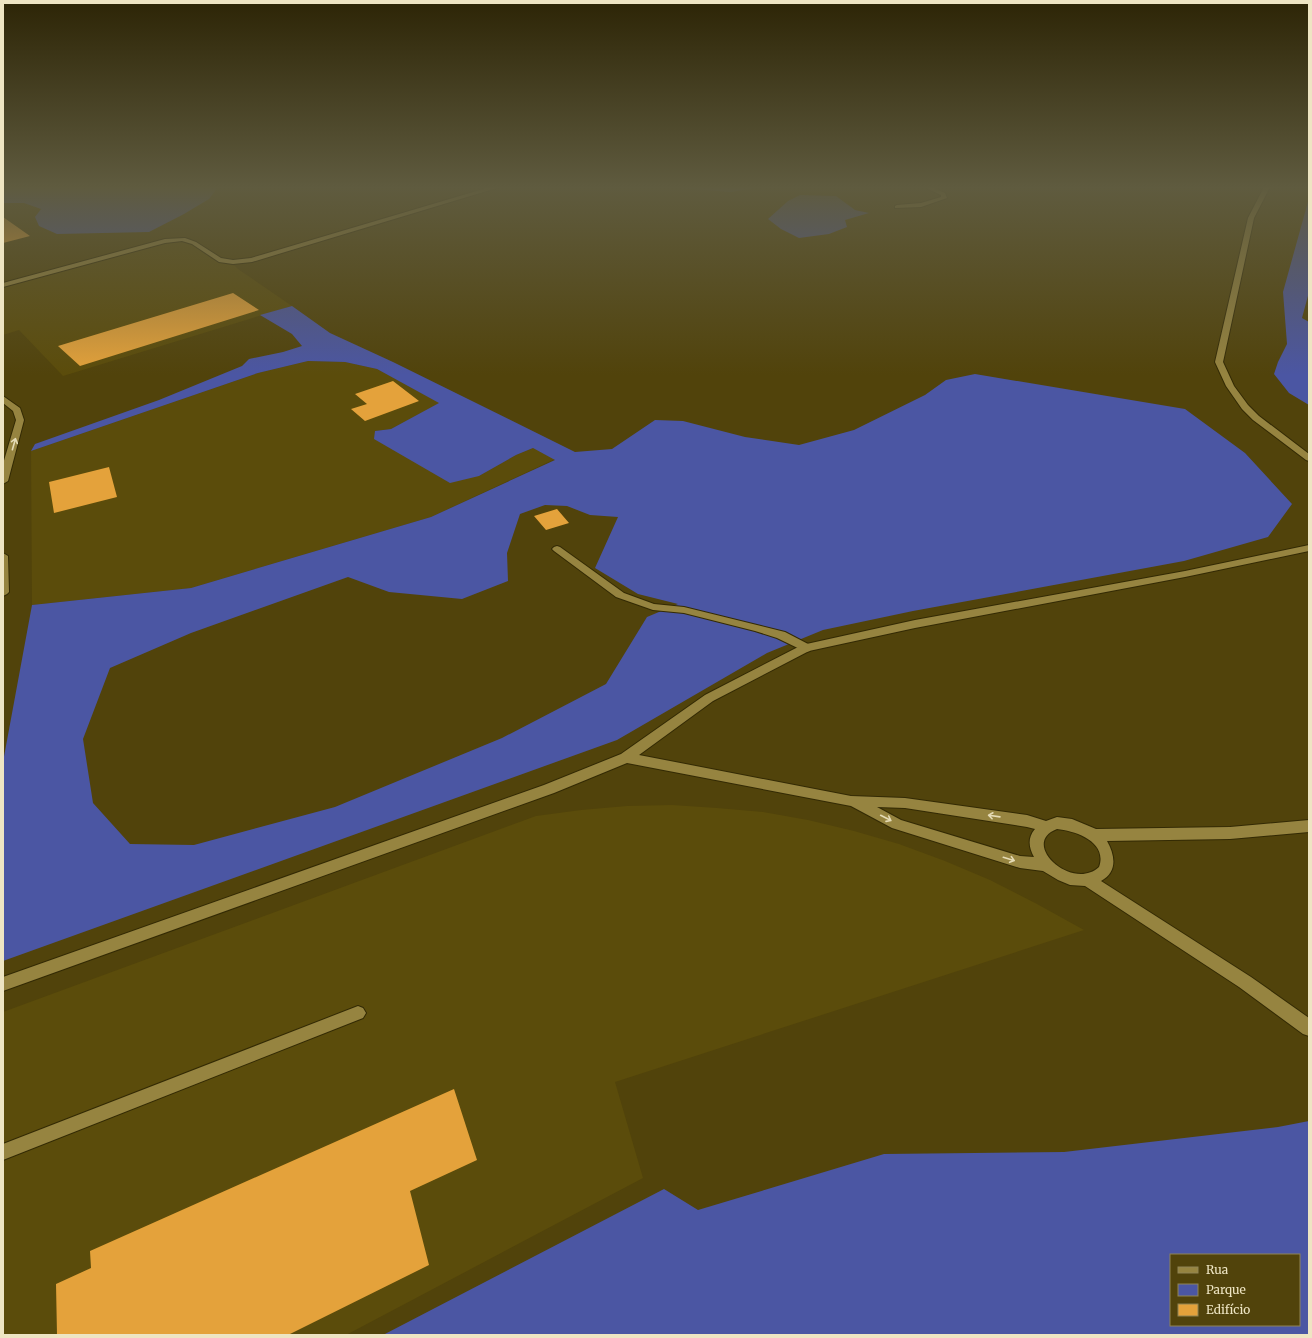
<svg xmlns="http://www.w3.org/2000/svg" width="1312" height="1338" font-family="Merriweather,serif">
  <style>
    .built { fill: #5b4c0b }
    .green { fill: #4b56a3; fill-rule: evenodd }
    .building { fill: #e4a23b }
    .lines { fill: none; stroke-linecap: round; stroke-linejoin: round }
    .lane-casing { stroke: #332a04; stroke-width: 2 }
    .street-casing { stroke: #332a04; stroke-width: 2 }
    .secondary-casing { stroke: #332a04; stroke-width: 2 }
    .lane { fill: #968440; fill-rule: evenodd }
    .street { fill: #968440; fill-rule: evenodd }
    .secondary { fill: #968440; fill-rule: evenodd }
    .oneway { stroke: #e5dbb6 }
  </style>
  <rect width="100%" height="100%" fill="#51430b"/>
  <!-- built -->
  <path class="built" d="M181 241 192 245 216 261 235 266 238 269 292 306 63 376 19 330 3 335V286L167 242Z
    M308 361 345 362 377 369 440 403 391 429 375 431 479 476 516 455 533 448 555 459 431 517 191 588 32 605 31 451 258 373Z
    M672 805 717 808 763 812 808 820 854 831 899 844 945 861 990 880 1037 904 1084 930 615 1082 643 1178 346 1335H3V1012L536 816 581 810 627 806Z"/>
  <!-- green -->
  <path class="green" d="M3 187H218L209 199 184 214 149 232 57 234 39 226 35 217 41 209 24 203H3Z
    M665 187H831L755 188 731 192Z
    M800 195 836 196 855 210 869 213 845 220 847 227 829 234 799 238 781 229 768 219 788 201Z
    M1309 198V292L1302 318 1309 322V405L1289 393 1274 374 1278 362 1287 344 1283 292Z
    M292 306 330 333 393 362 575 452 612 449 655 420 683 421 745 437 799 445 854 430 925 395 946 380 975 374 1185 409 1245 453 1292 504 1268 537 1184 561 913 611 823 630 767 653 617 740 3 961V762L32 605 191 588 431 517 555 460 533 448 516 455 479 476 450 483 374 439 375 431 391 429 439 403 377 369 345 362 308 361 258 373 31 451 35 444 159 400 242 366 249 359 283 352 302 346 292 334 260 315ZM545 505 567 506 590 515 618 517 595 568 638 594 678 604 647 617 606 684 502 738 335 807 194 845 130 844 93 803 83 739 110 668 191 633 348 577 389 592 462 599 508 581 507 553 520 514Z
    M1309 1121V1335H383L664 1189 698 1210 884 1154 1064 1152 1278 1127ZM1171 1255H1299V1325H1171Z"/>
  <!-- building -->
  <path class="building" d="M3 217 30 236 3 243Z
    M233 293 259 310 80 366 58 346Z
    M393 381 419 401 365 421 351 409 367 404 355 394Z
    M109 467 117 497 54 513 49 482Z
    M557 509 569 523 546 530 534 516Z
    M454 1089 477 1160 410 1191 429 1265 288 1335H57L56 1284 91 1268 90 1251Z"/>
  <g class="lines">
    <defs>
      <path id="lane" d="M924 187H931L945 193 947 198 921 207 895 208V206L897 205 921 203 941 197V195Z
        M557 546 560 547 624 593 654 604 684 607 761 626 785 632 810 645 811 648 810 651 806 652 777 638 755 631 684 613 653 610 616 597 554 551 552 549 554 547Z
        M358 1006 363 1008 366 1013 363 1018 3 1160V1144Z"/>
      <path id="street" d="M490 187H500L252 262 233 264 219 262 192 244 182 241 165 243 3 287V283L165 239 185 238 196 242 221 258 233 260 251 258Z
        M1264 187H1270L1254 218 1223 362 1234 386 1248 405 1259 416 1309 454V461L1306 460 1253 420 1242 409 1226 386 1215 362 1248 218Z
        M1309 545V551L1185 577 915 628 809 651 713 701 639 755 851 796 905 798 1027 815 1046 821 1057 817 1072 819 1096 829 1230 827 1309 820V832L1230 839 1107 841C1115 855 1118 872 1101 881L1251 977 1309 1018V1036L1303 1034 1239 987 1085 886 1070 885 1058 880 1043 871 1020 868 892 828 851 806 627 763 554 793 3 991V977L544 785 621 754 705 695 802 645 915 620 1185 571ZM877 807 905 808 1027 827 1035 829C1027 838 1029 848 1034 857L1020 856 901 820ZM1057 829C1076 831 1108 842 1099 867 1072 892 1019 843 1057 829Z"/>
      <path id="secondary" d="M3 396 20 408 24 420 8 481 3 484V464L16 420 13 411 3 403Z
        M3 553 8 556 9 592 7 594 3 596Z"/>
    </defs>
    <!-- lane casing -->
    <use href="#lane" class="lane-casing"/>
    <!-- street casing -->
    <use href="#street" class="street-casing"/>
    <!-- secondary casing -->
    <use href="#secondary" class="secondary-casing"/>
    <!-- lane -->
    <use href="#lane" class="lane"/>
    <!-- street -->
    <use href="#street" class="street"/>
    <!-- secondary -->
    <use href="#secondary" class="secondary"/>
  </g>
  <!-- one-way arrows -->
  <defs><path id="oneway-shaft" d="M-6 0H5M1.5-3L5.5 0L1.5 3" fill="none" stroke-width="1.6" stroke-linecap="round" stroke-linejoin="round"/></defs>
  <g class="oneway">
    <use href="#oneway-shaft" transform="translate(14 444) rotate(-74)"/>
    <use href="#oneway-shaft" transform="translate(994 816) rotate(-172)"/>
    <use href="#oneway-shaft" transform="translate(886 818) rotate(27)"/>
    <use href="#oneway-shaft" transform="translate(1009 859) rotate(17)"/>
  </g>
  <!-- sky -->
  <linearGradient id="sky" x2="0" y2="1"><stop stop-color="#2d2506"/><stop offset="0.5" stop-color="#5f5b3f"/><stop offset="1" stop-color="#5f5b3f" stop-opacity="0"/></linearGradient>
  <rect width="1312" height="375" fill="url(#sky)"/>
  <!-- border -->
  <rect width="1312" height="1338" fill="none" stroke="#eee5c3" stroke-width="8"/>
  <!-- legend -->
  <rect x="1170" y="1254" width="130" height="72" fill="#51430b" stroke="#908455"/>
  <rect x="1178" y="1267" width="20" height="6" fill="#968440" stroke="#908455"/>
  <text x="1206" y="1274" font-size="12" fill="#eee5c3">Rua</text>
  <rect x="1178" y="1284" width="20" height="12" fill="#4b56a3" stroke="#908455"/>
  <text x="1206" y="1294" font-size="12" fill="#eee5c3">Parque</text>
  <rect x="1178" y="1304" width="20" height="12" fill="#e4a23b" stroke="#908455"/>
  <text x="1206" y="1314" font-size="12" fill="#eee5c3">Edifício</text>
</svg>
